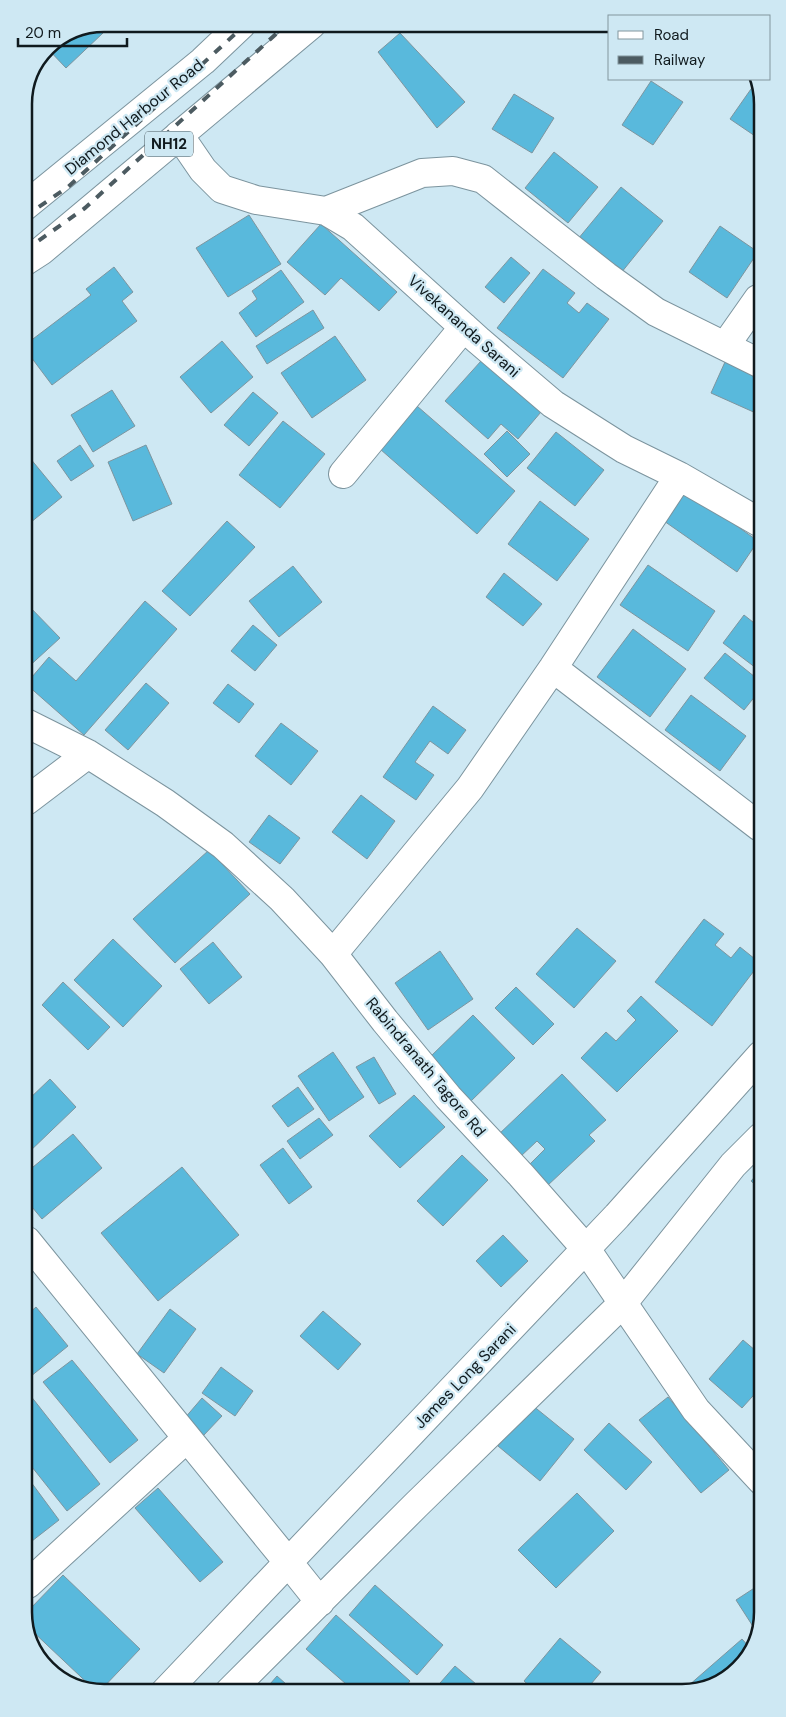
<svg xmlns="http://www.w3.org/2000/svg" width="786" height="1717" font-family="'DM Sans',sans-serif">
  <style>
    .building { fill: #59b9dc; stroke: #7d959f }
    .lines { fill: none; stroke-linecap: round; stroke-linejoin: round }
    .minor-casing { stroke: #7c949e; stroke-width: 30 }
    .major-casing { stroke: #7c949e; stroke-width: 30 }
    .highway-casing { stroke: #7c949e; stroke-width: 30 }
    .minor { stroke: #fff; stroke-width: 28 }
    .major { stroke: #fff; stroke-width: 28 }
    .highway { stroke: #fff; stroke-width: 28 }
    .rail { stroke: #4c5b61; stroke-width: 4; stroke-dasharray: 9 9; stroke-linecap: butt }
    .labels { text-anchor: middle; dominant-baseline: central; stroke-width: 4.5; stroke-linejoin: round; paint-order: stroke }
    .shield { fill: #cee8f3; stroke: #49585e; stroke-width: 1 }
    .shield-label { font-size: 15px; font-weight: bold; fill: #101a1e }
    .street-label { font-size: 16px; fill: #101a1e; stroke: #cee8f3 }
    .rim { fill: none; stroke: #101a1e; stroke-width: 2.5 }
  </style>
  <rect width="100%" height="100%" fill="#cee8f3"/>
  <!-- building -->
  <path class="building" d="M97 27 103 33 66 68 47 48Z
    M400 33 465 102 437 128 378 52Z
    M758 79V138L730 119Z
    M651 81 683 102 653 145 622 125Z
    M514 94 554 118 532 153 492 129Z
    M554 152 598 187 568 223 525 188Z
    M621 187 663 221 621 273 578 239Z
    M249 215 281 264 228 297 196 248Z
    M321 224 397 292 379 311 341 278 325 295 287 262Z
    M720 226 758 252 727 298 689 272Z
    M511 257 530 273 504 303 485 287Z
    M114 267 133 292 122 301 137 321 52 385 25 349V345L91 295 86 289Z
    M543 269 575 293 567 303 579 313 587 303 609 319 563 378 497 328Z
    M281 270 304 302 256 337 239 313 257 299 252 291Z
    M313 310 324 328 267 364 256 346Z
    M335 336 366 380 312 418 281 373Z
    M222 341 253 377 211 413 180 377Z
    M481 361 541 412 518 439 501 424 488 439 445 401Z
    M725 362 759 377 758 414 711 393Z
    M112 390 135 426 93 452 71 415Z
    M253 392 278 413 249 446 224 425Z
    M417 406 515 491 477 534 380 449Z
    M283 421 325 454 280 508 239 475Z
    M507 431 530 454 507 477 484 454Z
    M556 432 604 470 575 506 527 468Z
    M80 445 94 466 71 481 57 461Z
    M146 445 172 504 133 521 108 462Z
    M25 452 62 497 25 527Z
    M686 490 758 541 737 572 664 521Z
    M540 501 589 539 557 581 508 544Z
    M227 521 255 547 190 616 162 591Z
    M648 565 715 611 688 651 620 605Z
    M293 566 322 602 279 637 249 601Z
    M504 573 542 604 523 626 486 597Z
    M145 601 177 629 84 735 26 684 49 657 76 681Z
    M25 602 60 638 25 670Z
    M744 615 758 626 759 625 760 671 723 643Z
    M253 625 277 645 255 671 231 651Z
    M633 629 686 669 650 717 597 677Z
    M725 653 760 681V690L744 710 704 678Z
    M146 683 169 703 128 750 105 730Z
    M228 684 254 704 239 723 213 703Z
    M691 695 746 736 720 771 665 730Z
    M433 706 466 730 448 754 430 741 415 762 434 775 416 800 383 777Z
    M281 723 318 751 291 785 255 756Z
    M361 795 395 821 367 859 332 832Z
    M269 815 300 838 280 864 249 842Z
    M209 850 250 894 175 963 133 919Z
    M704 919 724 934 715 945 731 958 740 947 760 963 712 1026 655 982Z
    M577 928 616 961 574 1008 536 974Z
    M113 939 162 986 123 1027 74 980Z
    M213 942 242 977 209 1004 180 969Z
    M440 951 473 999 428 1030 395 983Z
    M63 982 110 1027 88 1050 42 1005Z
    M516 987 554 1024 533 1045 495 1008Z
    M641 996 678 1031 617 1092 581 1058 606 1032 616 1041 636 1020 627 1011Z
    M473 1015 515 1058 470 1102 428 1059Z
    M333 1052 364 1097 329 1121 298 1076Z
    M374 1057 396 1094 379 1104 356 1067Z
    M562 1074 606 1120 589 1135 595 1141 547 1186 528 1166 545 1149 537 1141 520 1157 498 1135Z
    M50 1079 76 1107 27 1154V1101Z
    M298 1087 314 1109 288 1127 272 1106Z
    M414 1095 445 1127 400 1168 369 1136Z
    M319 1118 333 1135 300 1159 287 1141Z
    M73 1134 102 1168 42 1219 27 1201V1172Z
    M283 1148 312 1187 289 1204 260 1165Z
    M462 1155 488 1180 443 1226 417 1201Z
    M182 1167 239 1235 158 1301 101 1233Z
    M761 1170V1190L751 1181Z
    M503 1235 528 1261 501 1287 476 1261Z
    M761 1256V1273L753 1265Z
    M36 1307 68 1346 30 1377 27 1374V1315Z
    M170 1309 196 1329 164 1373 137 1354Z
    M323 1311 361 1344 338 1370 300 1336Z
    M743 1340 762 1356V1386L742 1408 709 1379Z
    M72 1360 138 1440 110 1463 43 1382Z
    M221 1367 253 1391 235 1416 202 1393Z
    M30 1395 100 1484 67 1511 28 1462 27 1397Z
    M668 1397 729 1470 701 1493 639 1420Z
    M202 1398 222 1416 203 1436 184 1419Z
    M532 1405 574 1439 540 1481 498 1446Z
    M609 1423 652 1462 626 1490 584 1450Z
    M28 1478 59 1520 32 1541 28 1536Z
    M158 1488 223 1562 200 1582 135 1508Z
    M577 1493 614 1531 556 1588 518 1550Z
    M63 1575 140 1649 98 1693 28 1627V1611Z
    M762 1583V1613L758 1625 754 1628 736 1600Z
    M375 1585 443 1645 417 1675 349 1615Z
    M336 1615 410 1681 402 1691H354L306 1649Z
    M560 1638 601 1672 586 1690H534L524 1681Z
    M742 1639 751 1649 748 1658 708 1689H690L688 1686Z
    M455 1666 483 1690 433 1691Z
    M277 1676 295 1692H263Z"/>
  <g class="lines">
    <defs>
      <path id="minor" d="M179 135 203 170 222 189 256 200 326 211 353 227 478 340 553 404 624 449 679 476 759 522
        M326 211 422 173 453 171 483 179 606 276 656 312 759 363
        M725 346 758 299
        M343 474 464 327
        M553 668 760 827
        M26 723 88 754 165 803 223 845 282 899 333 954 385 1021 448 1097 521 1175 586 1249 696 1410 762 1481
        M26 801 88 754
        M333 954 470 788 553 668 679 476
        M27 1241 288 1562
        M28 1584 187 1438"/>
      <path id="major" d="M288 1562 320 1602
        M229 1692 416 1505 623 1303 733 1165 761 1137
        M164 1693 617 1216 761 1055"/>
      <path id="highway" d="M24 207 203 61 242 24
        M24 262 41 251 312 24"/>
    </defs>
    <!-- minor casing -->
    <use href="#minor" class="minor-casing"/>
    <!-- major casing -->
    <use href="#major" class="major-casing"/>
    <!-- highway casing -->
    <use href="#highway" class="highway-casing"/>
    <!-- minor -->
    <use href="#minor" class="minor"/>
    <!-- major -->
    <use href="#major" class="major"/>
    <!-- highway -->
    <use href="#highway" class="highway"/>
    <!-- rail -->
    <path class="rail" d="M24 217 68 187 246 24
      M24 251 85 208 287 24"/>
  </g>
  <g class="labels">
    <!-- shield labels -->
    <rect class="shield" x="145" y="131.5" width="48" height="25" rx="4"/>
    <g class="shield-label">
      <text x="169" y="144">NH12</text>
    </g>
    <!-- street labels -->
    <g class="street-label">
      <text transform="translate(134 117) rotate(-39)">Diamond Harbour Road</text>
      <text transform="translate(464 326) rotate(42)">Vivekananda Sarani</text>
      <text transform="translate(426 1067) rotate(50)">Rabindranath Tagore Rd</text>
      <text transform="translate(465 1376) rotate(-46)">James Long Sarani</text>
    </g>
  </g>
  <!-- crop -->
  <path d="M0 0H786V1717H0ZM104 32H682A72 72 0 0 1 754 104V1612A72 72 0 0 1 682 1684H104A72 72 0 0 1 32 1612V104A72 72 0 0 1 104 32Z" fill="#cee8f3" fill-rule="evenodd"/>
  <path class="rim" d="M104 32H682A72 72 0 0 1 754 104V1612A72 72 0 0 1 682 1684H104A72 72 0 0 1 32 1612V104A72 72 0 0 1 104 32Z"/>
  <!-- legend -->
  <rect x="608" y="15" width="162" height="65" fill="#cee8f3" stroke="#82969e"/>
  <rect x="618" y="31" width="25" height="8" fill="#ffffff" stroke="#82969e"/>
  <text x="654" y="40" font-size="15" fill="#101a1e">Road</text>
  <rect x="618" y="56" width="25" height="8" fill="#4c5b61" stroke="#82969e"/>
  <text x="654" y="65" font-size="15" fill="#101a1e">Railway</text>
  <!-- scale -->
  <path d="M18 38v8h109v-8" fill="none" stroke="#101a1e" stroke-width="2.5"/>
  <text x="25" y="38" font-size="15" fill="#101a1e" stroke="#cee8f3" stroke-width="4" paint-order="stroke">20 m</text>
</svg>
